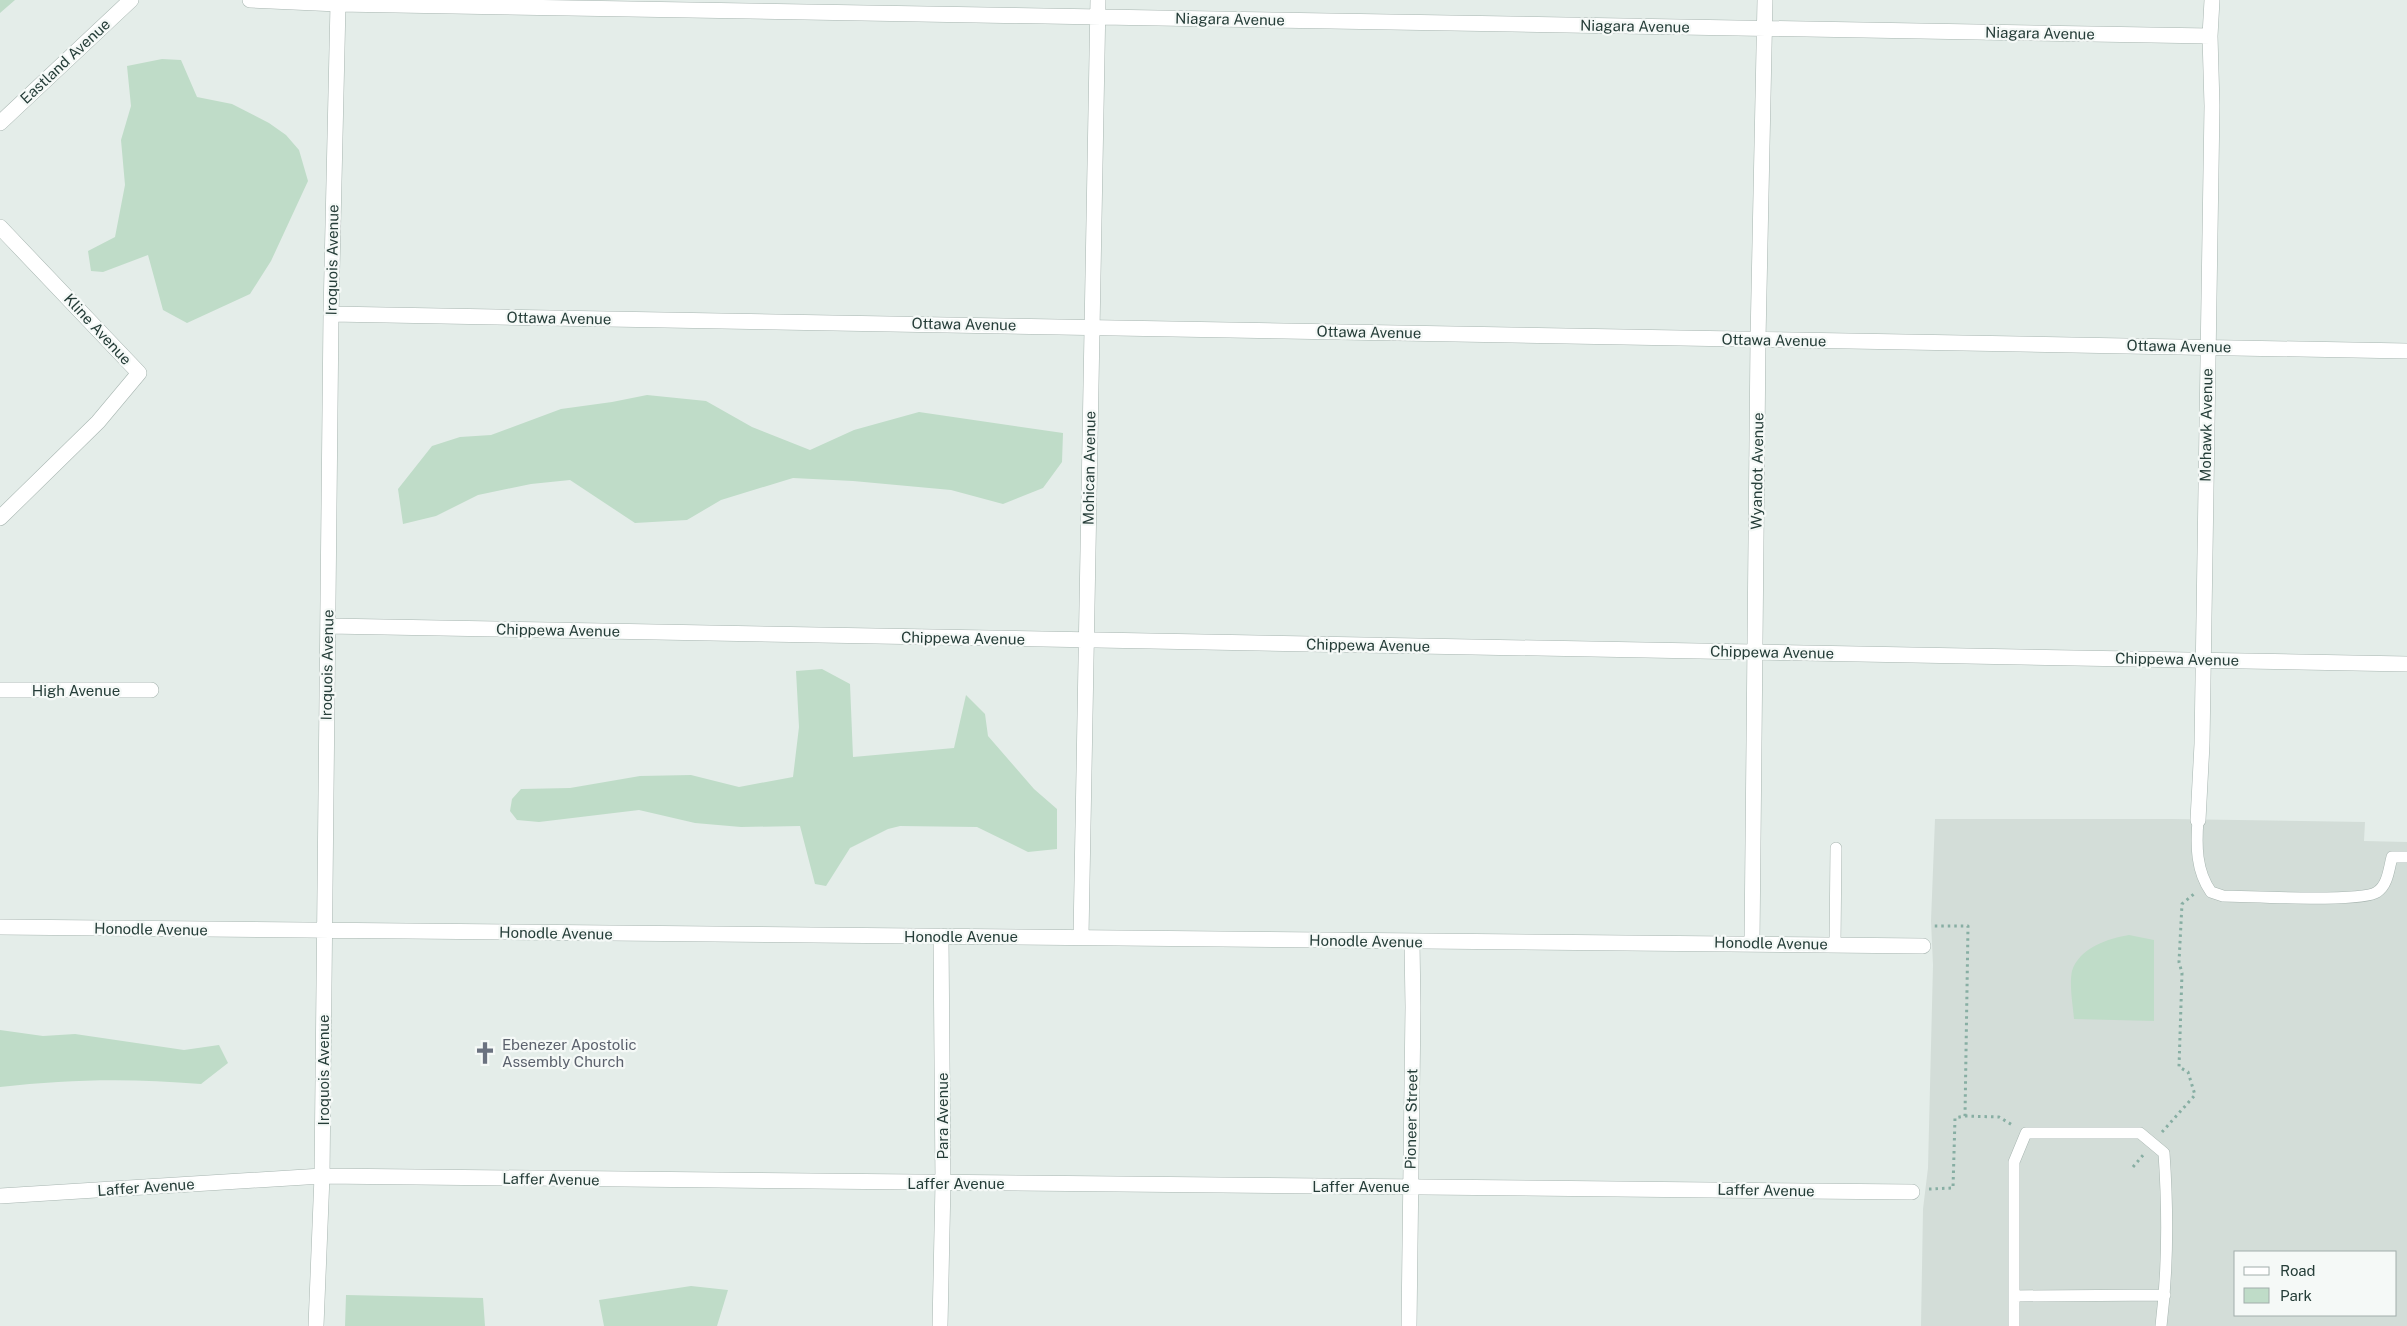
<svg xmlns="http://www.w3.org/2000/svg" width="2407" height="1326" font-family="'Public Sans',sans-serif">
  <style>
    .built { fill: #d3ddd8; fill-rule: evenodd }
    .green { fill: #bfdcc8 }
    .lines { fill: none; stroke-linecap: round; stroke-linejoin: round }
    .service-casing { stroke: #a7b5b0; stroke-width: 12 }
    .minor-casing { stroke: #a7b5b0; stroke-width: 16 }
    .tertiary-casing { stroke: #a7b5b0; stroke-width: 16 }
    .path { stroke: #87aea3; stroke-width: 3; stroke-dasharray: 2.5 4; stroke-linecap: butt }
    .service { stroke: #fff; stroke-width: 11 }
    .minor { stroke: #fff; stroke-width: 15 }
    .tertiary { stroke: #fff; stroke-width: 15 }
    .labels { text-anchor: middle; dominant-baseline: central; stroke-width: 4.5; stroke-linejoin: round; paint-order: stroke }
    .street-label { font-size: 15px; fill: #253d38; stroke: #f5f9f7 }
    .worship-label { font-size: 15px; fill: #5b616d; stroke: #f5f9f7; text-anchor: start }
  </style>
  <rect width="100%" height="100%" fill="#e4ede9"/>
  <!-- built -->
  <path class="built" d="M1935 819H2171L2365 822 2364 841 2407 842V1326H1921L1923 1209 1928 1168 1933 965 1931 921ZM2236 1252H2396V1315H2236Z"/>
  <!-- green -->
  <path class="green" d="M0 0H15L0 13Z
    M162 59 181 60 197 97 232 104 269 123 286 135 299 150 308 181 271 261 250 294 187 323 163 310 148 255 103 272 91 271 88 251 115 237 125 185 121 140 131 106 127 66Z
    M647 395 706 401 752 427 810 450 854 430 919 412 1063 433 1062 462 1043 488 1003 504 951 490 853 481 793 478 721 500 687 520 635 523 570 480 531 484 478 495 436 516 403 524 398 489 432 446 460 437 491 435 561 409 612 402Z
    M822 669 850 684 853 757 954 748 966 695 985 714 988 736 1034 789 1057 809V849L1028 852 977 827 900 826 888 829 850 848 826 886 815 884 800 826 741 827 695 823 639 810 539 822 517 820 510 811 512 799 521 789 570 788 640 776 691 775 739 787 793 777 799 727 796 671Z
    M2129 935 2154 940V1021L2074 1019C2073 1005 2069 985 2072 971 2079 948 2109 938 2129 935Z
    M0 1030 43 1036 75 1034 184 1050 219 1045 228 1063 201 1084C130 1078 70 1079 0 1087Z
    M691 1286 728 1290 717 1326H604L599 1300Z
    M346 1295 483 1298 485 1326H345Z"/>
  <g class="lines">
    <defs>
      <path id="service" d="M2198 820C2196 845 2196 871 2211 892L2223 896C2249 896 2361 903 2377 892 2388 885 2389 868 2392 857H2407
        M1835 944 1836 848
        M2014 1296 2165 1295
        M2014 1326V1162L2026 1133H2140L2164 1153C2168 1211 2168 1269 2161 1326"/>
      <path id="minor" d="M250 0 338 4 2210 36
        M0 227 139 373 98 422 0 518
        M331 314 2407 351
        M328 626 2407 664
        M0 690H151
        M2198 820 2202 744 2212 106 2210 36 2212 0
        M0 927 1923 946
        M1081 936 1098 0
        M1752 943 1758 340 1765 0
        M0 1196 322 1176 1912 1192
        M316 1326 322 1176 331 314 338 4
        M940 1326 943 1183 941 936
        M1409 1326 1413 1007 1412 942"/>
      <path id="tertiary" d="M0 123 131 0"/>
    </defs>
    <!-- service casing -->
    <use href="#service" class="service-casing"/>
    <!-- minor casing -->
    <use href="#minor" class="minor-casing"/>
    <!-- tertiary casing -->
    <use href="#tertiary" class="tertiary-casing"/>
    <!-- path -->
    <path class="path" d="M1965 1116 1999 1117 2014 1126
      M2162 1132 2195 1095 2188 1072 2179 1067 2182 973 2179 962 2182 904 2195 893
      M2133 1167 2144 1154
      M1929 1189 1953 1188 1955 1118 1965 1116 1968 926H1931"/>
    <!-- service -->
    <use href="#service" class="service"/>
    <!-- minor -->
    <use href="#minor" class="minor"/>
    <!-- tertiary -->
    <use href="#tertiary" class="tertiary"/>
  </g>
  <!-- icons -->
  <defs>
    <symbol id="church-bare" viewBox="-9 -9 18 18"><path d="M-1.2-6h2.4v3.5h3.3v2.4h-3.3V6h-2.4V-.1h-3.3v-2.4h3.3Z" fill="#6b7280" stroke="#f5f9f7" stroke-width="2.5" paint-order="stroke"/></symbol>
  </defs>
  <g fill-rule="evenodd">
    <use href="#church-bare" x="469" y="1037" width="32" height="32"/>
  </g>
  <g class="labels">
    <!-- street labels -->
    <g class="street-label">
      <text transform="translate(1230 19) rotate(1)">Niagara Avenue</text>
      <text transform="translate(1635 26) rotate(1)">Niagara Avenue</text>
      <text transform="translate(2040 33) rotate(1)">Niagara Avenue</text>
      <text transform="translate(65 61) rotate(-43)">Eastland Avenue</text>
      <text transform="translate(332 260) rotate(-89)">Iroquois Avenue</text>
      <text transform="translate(559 318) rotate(1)">Ottawa Avenue</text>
      <text transform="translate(964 324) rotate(1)">Ottawa Avenue</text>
      <text transform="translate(98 329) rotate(47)">Kline Avenue</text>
      <text transform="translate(1369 332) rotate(1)">Ottawa Avenue</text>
      <text transform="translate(1774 340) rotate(1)">Ottawa Avenue</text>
      <text transform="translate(2179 346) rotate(1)">Ottawa Avenue</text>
      <text transform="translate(2206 425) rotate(-89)">Mohawk Avenue</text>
      <text transform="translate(1089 468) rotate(-89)">Mohican Avenue</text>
      <text transform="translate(1757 471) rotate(-89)">Wyandot Avenue</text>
      <text transform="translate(558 630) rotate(1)">Chippewa Avenue</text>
      <text transform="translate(963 638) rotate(1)">Chippewa Avenue</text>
      <text transform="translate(1368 645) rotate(1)">Chippewa Avenue</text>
      <text transform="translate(1772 652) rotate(1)">Chippewa Avenue</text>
      <text transform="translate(2177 659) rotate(1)">Chippewa Avenue</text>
      <text transform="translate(327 665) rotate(-89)">Iroquois Avenue</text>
      <text x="76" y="690">High Avenue</text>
      <text transform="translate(151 929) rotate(1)">Honodle Avenue</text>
      <text transform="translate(556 933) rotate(1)">Honodle Avenue</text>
      <text x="961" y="936">Honodle Avenue</text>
      <text transform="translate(1366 941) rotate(1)">Honodle Avenue</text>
      <text transform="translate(1771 943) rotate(1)">Honodle Avenue</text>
      <text transform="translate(323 1070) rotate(-90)">Iroquois Avenue</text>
      <text transform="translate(942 1116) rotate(-90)">Para Avenue</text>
      <text transform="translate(1411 1119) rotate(-89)">Pioneer Street</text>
      <text transform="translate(551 1179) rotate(1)">Laffer Avenue</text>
      <text x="956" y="1183">Laffer Avenue</text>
      <text x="1361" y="1186">Laffer Avenue</text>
      <text transform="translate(146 1187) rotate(-4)">Laffer Avenue</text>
      <text transform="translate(1766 1190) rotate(1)">Laffer Avenue</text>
    </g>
    <!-- worship labels -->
    <g class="worship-label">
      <text x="502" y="1044">Ebenezer Apostolic<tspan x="502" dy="17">Assembly Church</tspan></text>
    </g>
  </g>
  <!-- legend -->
  <rect x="2234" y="1251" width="162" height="65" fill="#f5f9f7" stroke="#a2aeab"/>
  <rect x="2244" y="1267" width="25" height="8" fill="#ffffff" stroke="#a2aeab"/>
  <text x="2280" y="1276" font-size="15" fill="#253d38">Road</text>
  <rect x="2244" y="1288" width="25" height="15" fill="#bfdcc8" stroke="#a2aeab"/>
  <text x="2280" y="1301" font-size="15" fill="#253d38">Park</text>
</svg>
